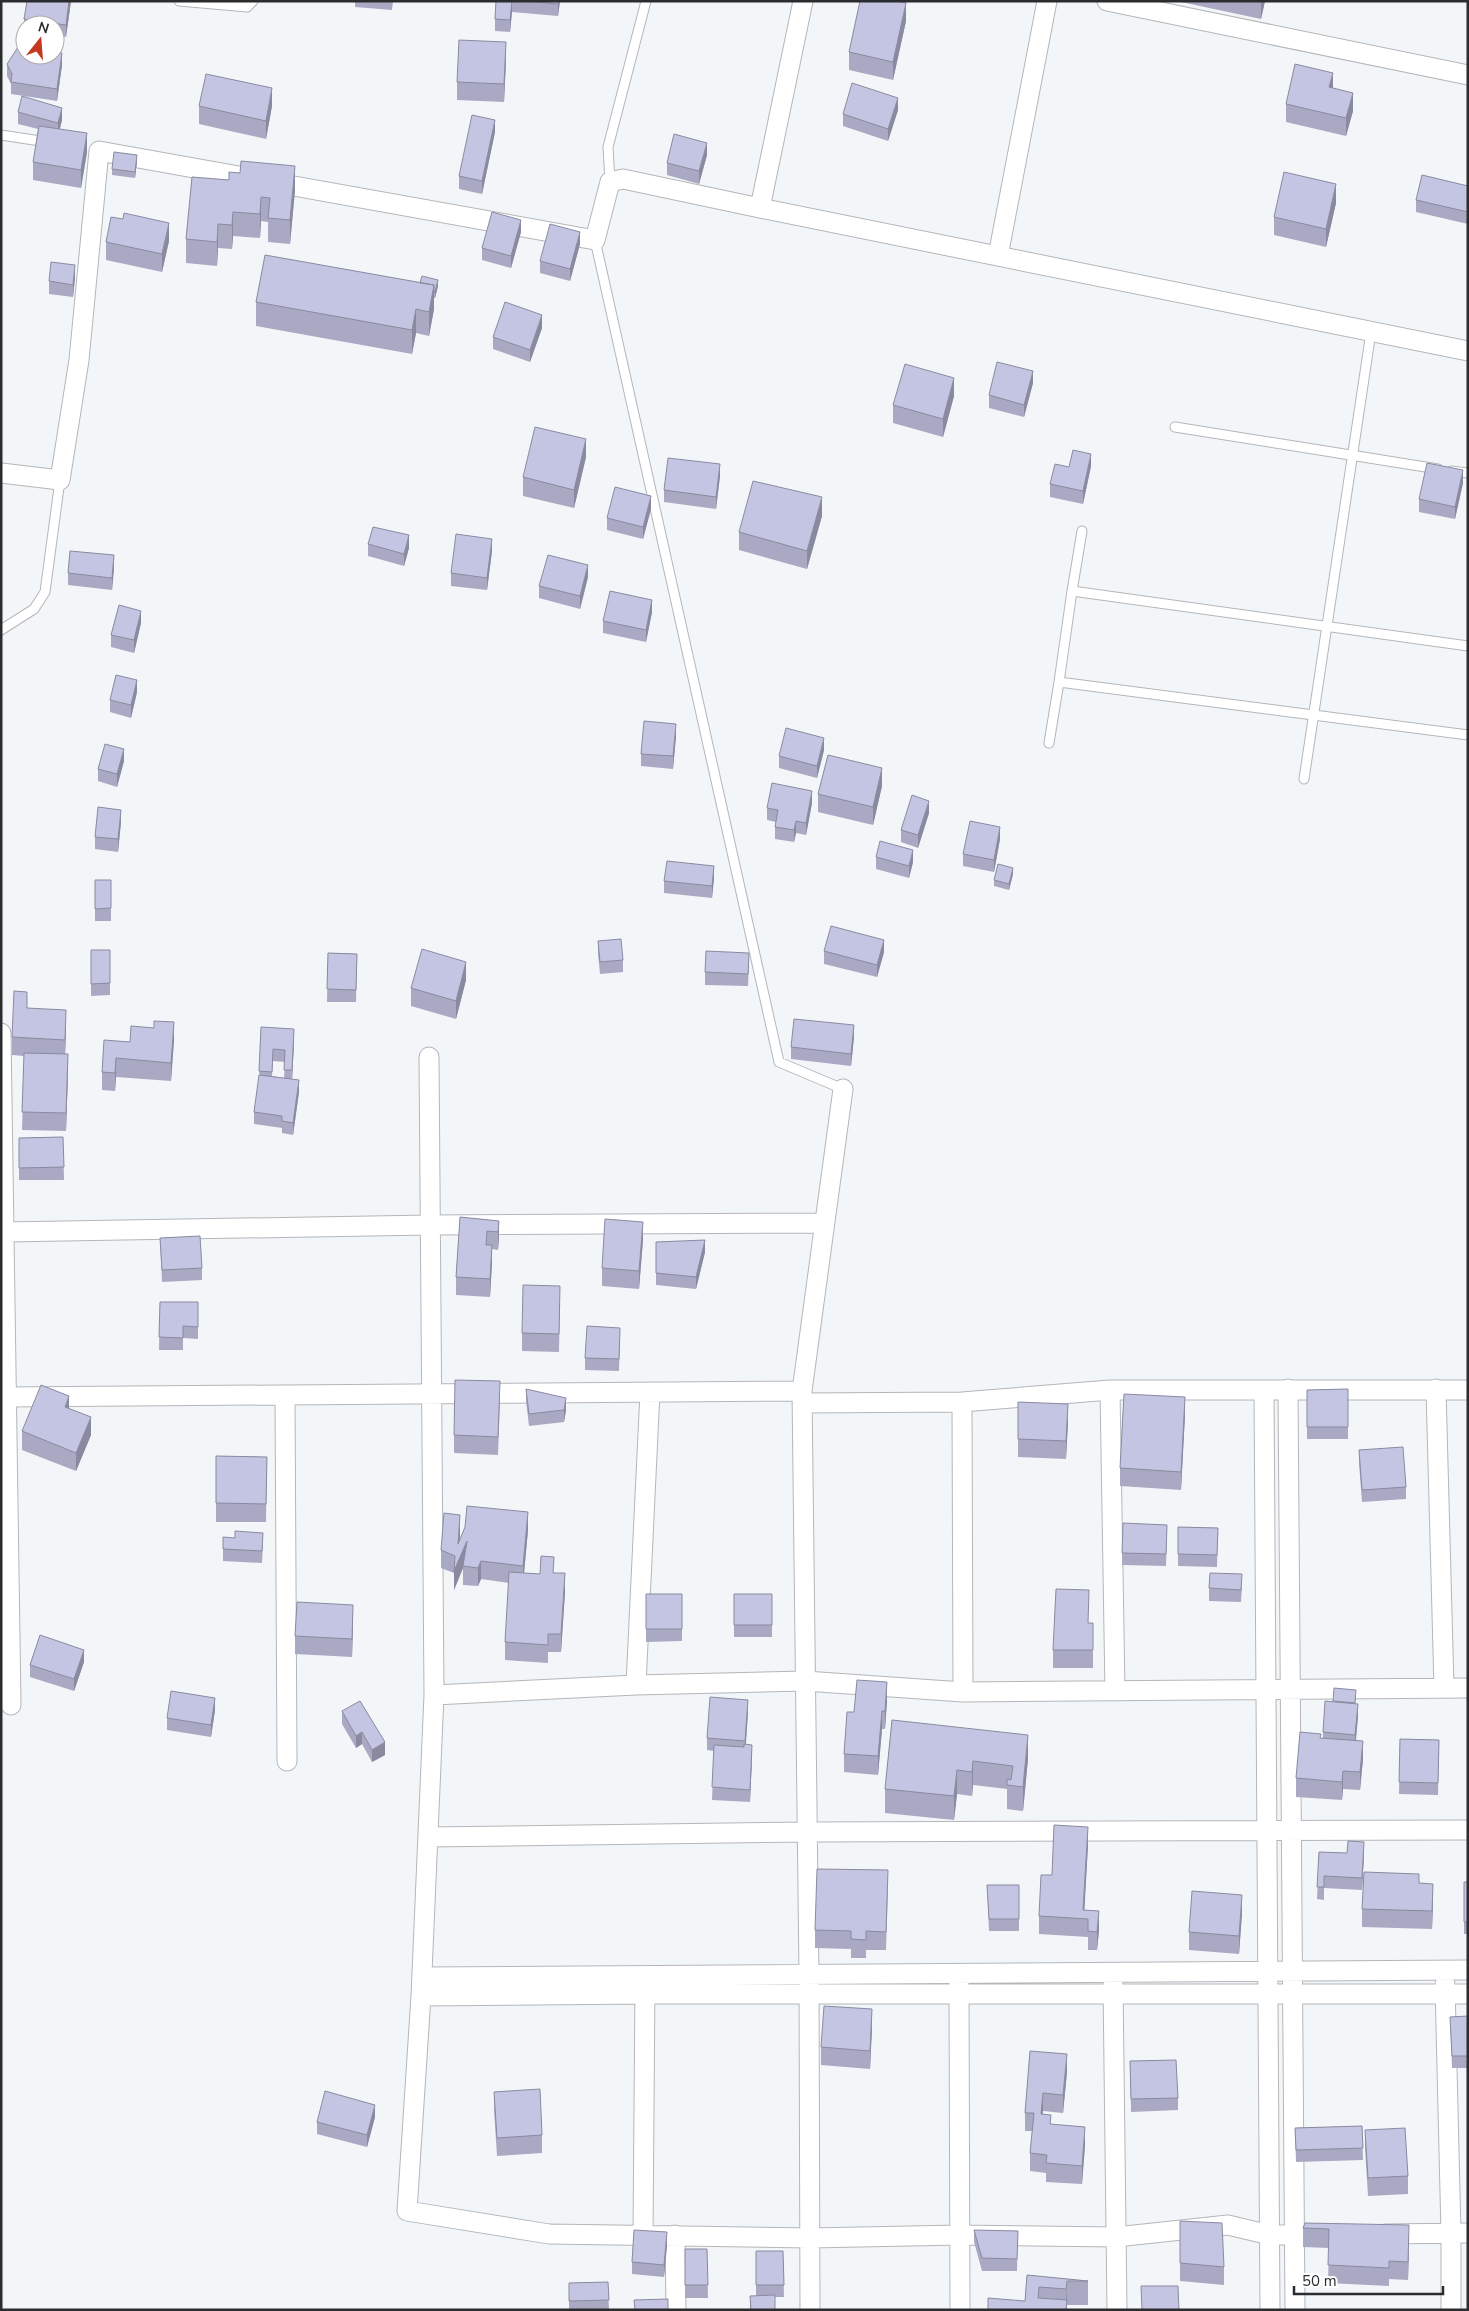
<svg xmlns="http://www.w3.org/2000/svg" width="1469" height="2311" font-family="'Nunito Sans',sans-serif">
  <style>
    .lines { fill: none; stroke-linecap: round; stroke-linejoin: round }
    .service-casing { stroke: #b4b6b9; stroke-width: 11 }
    .minor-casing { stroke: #b4b6b9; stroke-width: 21 }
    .service { stroke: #fff; stroke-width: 9 }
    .minor { stroke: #fff; stroke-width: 19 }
    .wall { fill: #a9a9c3; fill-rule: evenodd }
    .shaded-wall { fill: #898a9f }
    .building { fill: #c4c5e3; stroke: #898a9f }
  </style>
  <rect width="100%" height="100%" fill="#f3f6f9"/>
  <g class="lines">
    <defs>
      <path id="service" d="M179 1 247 7 253 1
        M1 135 47 142
        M610 182 608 147 646 1
        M595 240 779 1062 843 1089
        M1175 427 1438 469
        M1451 471 1468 473
        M1072 591 1082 531
        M1 630 34 609 45 592 60 480
        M1468 646 1072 591 1059 682 1468 735
        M1049 743 1059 682
        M1304 779 1371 332"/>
      <path id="minor" d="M803 1 760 208 1468 351
        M1107 1 1468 75
        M998 256 1047 1
        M1 473 60 480 79 360 99 151 595 240 610 182 623 179 760 208
        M1 1033 11 1705
        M429 1057 434 1695 421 1996 407 2211 549 2234 810 2238 960 2235 1116 2237 1228 2225 1270 2235H1328
        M4 1232 430 1225 825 1223
        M1288 1389 1295 2310
        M1436 1389 1444 1688
        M1110 1390 1115 1691
        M1264 1390 1270 2310
        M285 1395 287 1761
        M6 1397 802 1391
        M962 1402 963 1692
        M803 1403 962 1402 1110 1390H1468
        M636 1685 650 1392
        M434 1695 636 1685 805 1681 963 1692 1468 1688
        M428 1837 808 1832 1468 1830
        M422 1977 1468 1970
        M959 1984 960 2310
        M1113 1984 1117 2310
        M1445 1984 1451 2234V2310
        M421 1996 645 1994H1468
        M1385 2234 1468 2233
        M675 2235 676 2310
        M643 2236 645 1982
        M810 2310 809 1974 802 1391 843 1089"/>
    </defs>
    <!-- service casing -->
    <use href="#service" class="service-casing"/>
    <!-- minor casing -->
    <use href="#minor" class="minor-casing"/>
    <!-- service -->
    <use href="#service" class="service"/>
    <!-- minor -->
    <use href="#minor" class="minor"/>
  </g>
  <!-- wall -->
  <path class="wall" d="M71 1 66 37 55 35V25H25V31H24V19Z
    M355 1H393L392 10 355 7Z
    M496 1H560L558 16 512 12 510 32 495 31V19Z
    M1181 1H1265L1261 19 1181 2Z
    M906 21 893 80 849 70V52Z
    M506 60 504 102 457 100V82Z
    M7 64 62 65 57 101 11 94V84L7 76Z
    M1333 88 1353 111 1346 136 1286 122V104Z
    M199 106H272L266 139 199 124Z
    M898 110 888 141 843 126V114Z
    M18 112 62 120 60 129 87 152 81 188 33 180V162L38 129 18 124Z
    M495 132 482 194 459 189V176Z
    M707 155 699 184 667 175V163Z
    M137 161 135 178 112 175V169Z
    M192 177 295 190 290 244 268 242V222L261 221 260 238 233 236 232 249 218 248 217 266 186 263V239Z
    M1468 186V224L1416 212V200Z
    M1336 203 1326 247 1274 235V217Z
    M521 232 511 268 482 260V248Z
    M169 241 162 272 106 260V242Z
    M580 244 570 281 540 273V261Z
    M75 278 73 297 49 294V281Z
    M438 286 435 298H434V309L429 336 416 333 412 354 256 326V302Z
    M542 328 530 362 493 349V337Z
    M1033 383 1024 417 989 408V395Z
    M954 396 943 437 893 423V405Z
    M586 457 574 508 523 496V477Z
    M1091 466 1083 504 1050 497V484L1069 467Z
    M720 476 716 509 664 502V490Z
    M1463 483 1455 519 1419 512V499Z
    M651 509 643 539 607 530V518Z
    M822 516 807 569 739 550V532Z
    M368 544 409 548 404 566 368 556Z
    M492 551 487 590 451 586V573Z
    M114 568 112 590 68 585V573Z
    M588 577 580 609 539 598V586Z
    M652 612 646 642 603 633V621Z
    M141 623 134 653 111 647V635Z
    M137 692 131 718 110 712V700Z
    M676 736 673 769 641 766V754Z
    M824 750 817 778 779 768V756Z
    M124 761 117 787 98 781V769Z
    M882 786 873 825 818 812V794Z
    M812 803 806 835 796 833 794 842 775 839V827L776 822 767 820V808Z
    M929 813 918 848 901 842V830Z
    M121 822 118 852 95 849V837Z
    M1000 839 994 872 963 866V854Z
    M876 857 913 862 909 878 876 869Z
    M1013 874 1009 890 994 886V880Z
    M714 878 712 898 664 893V881Z
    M95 880H111V921H95Z
    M598 941 623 960V972L600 974 598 953Z
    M91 950H110V995L91 996Z
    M824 951 884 952 877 977 824 964Z
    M328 953 357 954 356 1002H327Z
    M749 965 748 986 705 985V972Z
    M466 980 456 1019 411 1006V988Z
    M27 1008 66 1028 65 1054 68 1072 66 1131 22 1130 24 1056 12 1055V1037Z
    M261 1027 294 1041 292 1079 299 1092 293 1135 282 1133V1128L254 1124V1112L259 1081ZM273 1061 285 1062 284 1078 272 1076Z
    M854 1037 851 1066 791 1059V1047Z
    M174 1040 171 1081 116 1077 115 1091 102 1090V1072L130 1042Z
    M63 1137 64 1180H19V1138Z
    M460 1217 499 1221 498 1250 492 1249V1263L490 1297 456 1295V1277Z
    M160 1238 202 1268V1280L162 1282Z
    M643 1240 639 1289 602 1286V1268Z
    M656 1242 705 1252 696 1289 656 1285Z
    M160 1302H198V1339L183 1338V1350H159Z
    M560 1304 559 1352 522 1351V1333Z
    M620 1340 619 1371 585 1370V1358Z
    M526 1389 566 1410 564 1422 529 1426 526 1401Z
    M1348 1389V1439H1307V1390Z
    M500 1399 498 1455 454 1453V1435Z
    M1018 1402 1068 1422 1066 1459 1018 1457Z
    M69 1409 91 1435 76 1471 22 1450V1431Z
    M1185 1415 1181 1490 1120 1486V1468Z
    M1359 1450 1406 1487V1499L1362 1502 1359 1463Z
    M216 1456 267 1457 266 1522H216Z
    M1178 1527 1218 1528 1217 1567 1178 1566Z
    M528 1530 524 1573 540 1574 554 1573 565 1592 561 1652H548V1663L505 1660V1642L509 1583 481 1579 478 1586 463 1585V1568L454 1590V1573L441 1568V1550L460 1533V1540Z
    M1167 1537 1166 1566 1122 1565V1553Z
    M263 1545 262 1563 223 1561V1549Z
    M1242 1586 1241 1602 1209 1601V1588Z
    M646 1594H682V1641L646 1642Z
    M734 1594H772V1637H734Z
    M353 1623 352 1657 295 1654V1636Z
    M1088 1623H1093V1668H1053V1650Z
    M84 1662 74 1691 30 1677V1665Z
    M1356 1696 1355 1704 1358 1716 1356 1741 1363 1759 1360 1790 1343 1789 1342 1800 1296 1797V1778L1321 1738H1323V1732L1333 1702Z
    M887 1701 885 1729H882L878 1775 844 1772V1754L854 1712Z
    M215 1710 211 1737 167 1730V1718Z
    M342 1711 385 1755 372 1762 362 1744 356 1748 342 1724Z
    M748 1712 746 1744 752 1757 750 1802 712 1800 714 1751 707 1750V1738Z
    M892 1720 1028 1759 1023 1811 1007 1809V1789L973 1785 972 1796 957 1794 954 1820 885 1813V1789Z
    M1400 1739 1439 1740 1438 1795 1399 1794Z
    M1088 1845 1084 1910 1099 1930 1097 1950H1088V1937L1039 1934V1916L1052 1875Z
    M1319 1852 1364 1854 1362 1890 1324 1888V1900L1317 1899Z
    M1464 1882H1468V1934H1464Z
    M1419 1883 1433 1902 1432 1929 1362 1927V1909Z
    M987 1885H1019V1931H989Z
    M888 1889 886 1950H866V1958H851V1949L815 1948V1930Z
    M1242 1913 1239 1954 1189 1950V1932Z
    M1468 2016V2068H1452L1450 2017Z
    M872 2027 870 2069 821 2065V2047Z
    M1030 2051 1067 2072 1063 2113 1043 2111V2114L1051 2124 1085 2145 1082 2184 1046 2182V2173L1030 2171V2153L1032 2131H1025V2113Z
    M1130 2061 1178 2098V2110L1131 2112Z
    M494 2092 542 2135V2153L497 2156 494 2110Z
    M375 2117 367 2147 317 2134V2122Z
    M1362 2126 1363 2160 1296 2162 1295 2128Z
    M1365 2130 1408 2176V2194L1368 2196 1365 2148Z
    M1180 2221 1224 2267V2285L1180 2281Z
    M1305 2223 1409 2243 1408 2280 1389 2279V2286L1328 2283 1329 2248 1303 2247V2228Z
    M974 2230 1018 2231 1017 2271H982L974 2242Z
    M667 2245 664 2277 632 2274V2262Z
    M685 2249H707L708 2298H685Z
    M756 2251H783L784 2297H775V2310H750V2296H756Z
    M1027 2275 1088 2281V2305H1067V2310L1025 2301Z
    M608 2282 609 2310H569V2283Z"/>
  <!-- shaded-wall -->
  <path class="shaded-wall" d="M69 1H71L66 37V25Z
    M512 1V12L510 32V20Z
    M559 1H560L558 16V4Z
    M1261 1H1265L1261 19Z
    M906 3V21L893 80V62Z
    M506 42V60L504 102V84Z
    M62 53V65L57 101V89Z
    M1333 73V91L1329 87Z
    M272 88V106L266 139V121Z
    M1353 93V111L1346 136V118Z
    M898 98V110L888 141V129Z
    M62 108V120L58 135V123Z
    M495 120V132L482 194V181Z
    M87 133V152L81 188V170Z
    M707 143V155L699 184V171Z
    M137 155V161L135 178V172Z
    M295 166V190L290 244V220Z
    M1336 184V203L1326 247V229Z
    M261 197V221L260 238V214Z
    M233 212V236L232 249V225Z
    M521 220V232L511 268V256Z
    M169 223V241L162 272V254Z
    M218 224V248L217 266V242Z
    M580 232V244L570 281V269Z
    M75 265V278L73 297V285Z
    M438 280V286L435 298V292Z
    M434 285V309L429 336V312Z
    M416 309V333L412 354V330Z
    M542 315V328L530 362V350Z
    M1033 371V383L1024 417V405Z
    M954 378V396L943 437V419Z
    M586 439V457L574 508V490Z
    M1091 454V466L1083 504V491Z
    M720 464V476L716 509V497Z
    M1463 470V483L1455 519V507Z
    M651 496V509L643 539V527Z
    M822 497V516L807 569V551Z
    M409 535V548L404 566V554Z
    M492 539V551L487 590V578Z
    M114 555V568L112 590V578Z
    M588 565V577L580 609V596Z
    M652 600V612L646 642V630Z
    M141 611V623L134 653V640Z
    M137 680V692L131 718V705Z
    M676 724V736L673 769V756Z
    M824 738V750L817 778V766Z
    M124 749V761L117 787V774Z
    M882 768V786L873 825V807Z
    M812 791V803L806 835V823Z
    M929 801V813L918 848V835Z
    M121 810V822L118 852V839Z
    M796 821V833L794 842V830Z
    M1000 827V839L994 872V860Z
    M913 850V862L909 878V866Z
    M714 866V878L712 898V886Z
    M1013 868V874L1009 890V884Z
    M884 940V952L877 977V965Z
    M466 962V980L456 1019V1001Z
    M66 1010V1028L65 1058V1040Z
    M174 1022V1040L171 1081V1063Z
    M854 1025V1037L851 1066V1054Z
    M294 1029V1041L292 1082V1070Z
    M68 1054V1072L66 1131V1113Z
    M116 1058V1077L115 1091V1073Z
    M299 1080V1092L293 1135V1123Z
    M499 1221V1239L498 1250V1232Z
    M643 1222V1240L639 1289V1271Z
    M705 1240V1252L696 1289V1277Z
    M492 1245V1263L490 1297V1279Z
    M69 1396V1415L65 1407Z
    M1185 1397V1415L1181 1490V1472Z
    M566 1398V1410L564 1422V1410Z
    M1068 1404V1422L1066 1459V1441Z
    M91 1417V1435L76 1471V1453Z
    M528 1512V1530L523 1584V1566Z
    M460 1515V1533L458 1562 467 1541 463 1568 454 1590V1571L458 1544Z
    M481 1561V1579L478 1586V1568Z
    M565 1573V1592L561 1652V1634Z
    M353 1605V1623L352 1657V1639Z
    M84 1650V1662L74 1691V1679Z
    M887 1682V1701L885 1729V1711Z
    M215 1698V1710L211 1737V1725Z
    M748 1700V1712L745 1753V1741Z
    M1358 1704V1716L1355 1747V1735Z
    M882 1711V1729L878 1775V1756Z
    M362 1732V1744L356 1748V1736Z
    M1028 1735V1759L1023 1811V1787Z
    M1363 1741V1759L1360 1790V1772Z
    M385 1742V1755L372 1762V1750Z
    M752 1745V1757L750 1802V1790Z
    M973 1761V1785L972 1796V1772Z
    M957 1770V1794L954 1820V1796Z
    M1343 1771V1789L1342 1800V1782Z
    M1088 1827V1845L1084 1918 1083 1910Z
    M1364 1842V1854L1362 1890V1878Z
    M1433 1884V1902L1432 1929V1911Z
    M1242 1895V1913L1239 1954V1936Z
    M1099 1911V1930L1097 1950V1932Z
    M872 2009V2027L870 2069V2051Z
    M1067 2054V2072L1063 2113V2095Z
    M1043 2093V2111L1041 2132V2114Z
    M375 2105V2117L367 2147V2135Z
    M1085 2127V2145L1082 2184V2166Z
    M1409 2225V2243L1408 2280V2262Z
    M667 2232V2245L664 2277V2265Z
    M1067 2281V2310H1066Z"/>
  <!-- building -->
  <path class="building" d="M27 1H69L66 25 24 19Z
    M496 1H512L510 20 495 19Z
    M529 1H559L558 4Z
    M860 1H896L906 3 893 62 849 52Z
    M459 40 506 42 504 84 457 82Z
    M18 47 25 48V55H55V52L62 53 57 89 11 82 12 74 7 64Z
    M1295 64 1333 73 1329 87 1353 93 1346 118 1286 104Z
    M206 74 272 88 266 121 199 106Z
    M852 83 898 98 888 129 843 114Z
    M22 96 62 108 58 123 18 112Z
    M472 115 495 120 482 181 459 176Z
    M39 126 87 133 81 170 33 162Z
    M674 134 707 143 699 171 667 163Z
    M114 152 137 155 135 172 112 169Z
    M241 161 295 166 290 220 268 218 270 198 261 197 260 214 233 212 232 225 218 224 217 242 186 239 192 177 229 180V172L240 173Z
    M1284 172 1336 184 1326 229 1274 217Z
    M1422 175 1468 186V212L1416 200Z
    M492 212 521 220 511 256 482 248Z
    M124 213 169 223 162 254 106 242 111 217 123 219Z
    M550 224 580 232 570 269 540 261Z
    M265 255 434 285 429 312 416 309 412 330 256 302Z
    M51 262 75 265 73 285 49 281Z
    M422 276 438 280 435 292H434V285L420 283Z
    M505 302 542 315 530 350 493 337Z
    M997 362 1033 371 1024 405 989 395Z
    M905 364 954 378 943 419 893 405Z
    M535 427 586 439 574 490 523 477Z
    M1073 450 1091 454 1083 491 1050 484 1055 464 1069 467Z
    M668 458 720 464 716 497 664 490Z
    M1427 463 1463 470 1455 507 1419 499Z
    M753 481 822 497 807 551 739 532Z
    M615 487 651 496 643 527 607 518Z
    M373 527 409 535 404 554 368 544Z
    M456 534 492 539 487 578 451 573Z
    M70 551 114 555 112 578 68 573Z
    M548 555 588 565 580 596 539 586Z
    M610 591 652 600 646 630 603 621Z
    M119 605 141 611 134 640 111 635Z
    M116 675 137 680 131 705 110 700Z
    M644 721 676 724 673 756 641 754Z
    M786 728 824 738 817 766 779 756Z
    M105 744 124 749 117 774 98 769Z
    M828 755 882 768 873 807 818 794Z
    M772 783 812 791 806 823 796 821 794 830 775 827 778 810 767 808Z
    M912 795 929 801 918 835 901 830Z
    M98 807 121 810 118 839 95 837Z
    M970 821 1000 827 994 860 963 854Z
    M880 841 913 850 909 866 876 857Z
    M667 861 714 866 712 886 664 881Z
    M998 864 1013 868 1009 884 994 880Z
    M95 880H111V908L95 909Z
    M831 926 884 940 877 965 824 951Z
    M621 939 623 960 600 962 598 941Z
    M422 949 466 962 456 1001 411 988Z
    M91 950H110V983L91 984Z
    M706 951 749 953 748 974 705 972Z
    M328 953 357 954 356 990 327 989Z
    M14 991 27 992V1008L66 1010 65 1040 12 1037Z
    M794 1019 854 1025 851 1054 791 1047Z
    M154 1021 174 1022 171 1063 116 1058 115 1073 102 1072 104 1040 130 1042 131 1026 154 1028Z
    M261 1027 294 1029 292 1070H284L285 1050 273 1049 272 1072 259 1071Z
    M24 1053 68 1054 66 1113 22 1112Z
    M259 1075 299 1080 293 1123 282 1121V1116L254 1112Z
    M63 1137 64 1167 19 1168V1138Z
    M460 1217 499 1221 498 1232 487 1231 486 1245H492L490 1279 456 1277Z
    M605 1219 643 1222 639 1271 602 1268Z
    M200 1236 202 1268 162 1270 160 1238Z
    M705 1240 696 1277 656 1273V1242Z
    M523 1285 560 1286 559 1334 522 1333Z
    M160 1302H198V1327L183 1326V1338L159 1337Z
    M587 1326 620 1328 619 1359 585 1358Z
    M455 1380 500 1381 498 1437 454 1435Z
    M41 1385 69 1396 65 1407 91 1417 76 1453 22 1431Z
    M526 1389 566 1398 564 1410 529 1414Z
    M1348 1389V1427H1307V1390Z
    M1124 1394 1185 1397 1181 1472 1120 1468Z
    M1018 1402 1068 1404 1066 1441 1018 1439Z
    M1403 1447 1406 1487 1362 1490 1359 1450Z
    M216 1456 267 1457 266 1504 216 1503Z
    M467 1506 528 1512 523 1566 481 1561 478 1568 463 1566 467 1541 454 1571 455 1556 441 1550 444 1513 460 1515 458 1544 465 1527Z
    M1123 1523 1167 1525 1166 1554 1122 1553Z
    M1178 1527 1218 1528 1217 1555 1178 1554Z
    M235 1531 263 1533 262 1551 223 1549V1537L235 1538Z
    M541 1556 554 1557 553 1573H565L561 1634H548V1645L505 1642 509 1572 540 1574Z
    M1210 1573 1242 1574 1241 1590 1209 1588Z
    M1056 1589 1089 1590 1088 1623H1093V1650H1053Z
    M646 1594H682V1629H646Z
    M734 1594H772V1625H734Z
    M297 1602 353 1605 352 1639 295 1636Z
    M40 1635 84 1650 74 1679 30 1665Z
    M857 1680 887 1682 885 1711H882L878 1756 844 1754 847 1712H854Z
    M1334 1688 1356 1690 1355 1703 1333 1701Z
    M171 1691 215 1698 211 1725 167 1718Z
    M710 1697 748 1700 745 1741 707 1738Z
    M360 1701 385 1742 372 1750 362 1732 356 1736 342 1711Z
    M1325 1701 1358 1704 1355 1735 1323 1732Z
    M892 1720 1028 1735 1023 1787 1007 1785V1779L1011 1780 1013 1766 973 1761 972 1772 957 1770 954 1796 885 1789Z
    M1300 1732 1321 1734 1320 1738 1363 1741 1360 1772 1343 1771 1342 1782 1296 1778Z
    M1400 1739 1439 1740 1438 1783 1399 1782Z
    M744 1744 752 1745 750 1790 712 1787 714 1745 744 1747Z
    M1054 1825 1088 1827 1083 1910 1099 1911 1097 1932 1088 1931V1919L1039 1916 1041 1875H1052Z
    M1348 1841 1364 1842 1362 1878 1324 1876V1887H1317L1319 1852 1347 1853Z
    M817 1869 888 1870 886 1932 866 1931V1940L851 1939V1931L815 1930Z
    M1364 1872 1419 1874V1883L1433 1884 1432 1911 1362 1909Z
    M1464 1882H1468V1922H1464Z
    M987 1885H1019V1919H989Z
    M1192 1891 1242 1895 1239 1936 1189 1932Z
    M824 2006 872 2009 870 2051 821 2047Z
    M1468 2016V2056H1452L1450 2017Z
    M1030 2051 1067 2054 1063 2095 1043 2093 1041 2114 1051 2115 1050 2124 1085 2127 1082 2166 1046 2163 1047 2155 1030 2153 1034 2113H1025Z
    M1176 2060 1178 2098 1131 2099 1130 2061Z
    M540 2089 542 2135 497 2138 494 2092Z
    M325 2091 375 2105 367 2135 317 2122Z
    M1362 2126 1363 2148 1296 2150 1295 2128Z
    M1405 2128 1408 2176 1368 2178 1365 2130Z
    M1180 2221 1222 2223 1224 2267 1180 2263Z
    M1305 2223 1409 2225 1408 2262 1389 2261V2268L1328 2265 1329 2229 1303 2228Z
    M634 2230 667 2232 664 2265 632 2262Z
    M974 2230 1018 2231 1017 2259 982 2258Z
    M685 2249H707L708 2285H685Z
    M756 2251H783L784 2285H756Z
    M1027 2275 1088 2281H1067L1066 2289 1039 2287 1038 2298 1067 2300 1066 2310H988V2298L1025 2301Z
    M608 2282 609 2300 569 2301V2283Z
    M1141 2286H1178L1179 2310H1142Z
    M775 2295V2310H751L750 2296Z
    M668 2299V2310H635L634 2300Z"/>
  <!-- border -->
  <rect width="1469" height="2311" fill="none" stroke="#2b2c2d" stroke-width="5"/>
  <!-- north arrow -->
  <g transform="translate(40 40) rotate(17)"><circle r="24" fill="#ffffff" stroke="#aaabab"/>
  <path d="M0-4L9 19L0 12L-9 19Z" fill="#c43820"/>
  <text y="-8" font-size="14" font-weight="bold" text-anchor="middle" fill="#2b2c2d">N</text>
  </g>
  <!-- scale -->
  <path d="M1294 2286v8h149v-8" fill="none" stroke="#2b2c2d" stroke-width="2.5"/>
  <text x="1302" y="2286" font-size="15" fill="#2b2c2d" stroke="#ffffff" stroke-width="4" paint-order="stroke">50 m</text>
</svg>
